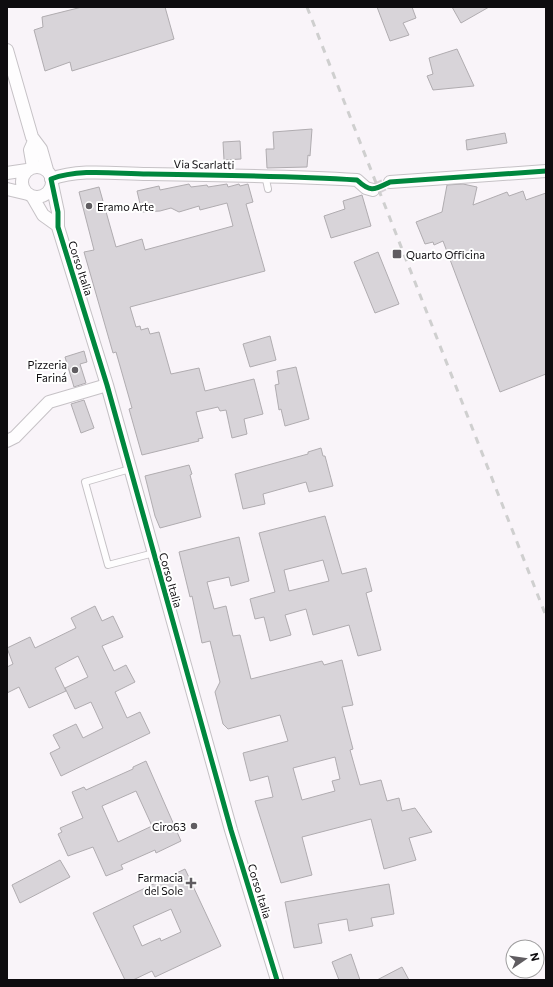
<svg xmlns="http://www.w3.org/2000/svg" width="553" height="987" font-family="Commissioner,sans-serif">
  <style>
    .building { fill: #d8d4d9; stroke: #b0acb0; fill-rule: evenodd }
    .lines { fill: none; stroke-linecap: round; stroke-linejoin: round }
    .minor-tunnel { stroke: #d6d1d6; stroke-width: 12; stroke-dasharray: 12 6; stroke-linecap: butt }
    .service-casing { stroke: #c6c2c6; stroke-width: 8 }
    .minor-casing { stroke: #c6c2c6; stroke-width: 14 }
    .service { stroke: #fefdfe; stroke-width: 6 }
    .minor { stroke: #fefdfe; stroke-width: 12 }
    .rail { stroke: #cfcfcf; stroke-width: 3; stroke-dasharray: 7 7; stroke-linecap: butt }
    .cycleway-casing { stroke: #fff; stroke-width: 8 }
    .cycleway { stroke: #00873e; stroke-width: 5 }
    .poi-dot { fill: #605d61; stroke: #fff; stroke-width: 1.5 }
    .labels { text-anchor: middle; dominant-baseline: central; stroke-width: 4; stroke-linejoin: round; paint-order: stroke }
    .street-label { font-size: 11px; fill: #0e0c0f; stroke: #fff }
    .poi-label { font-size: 11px; fill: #0e0c0f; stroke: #fff; text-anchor: end }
  </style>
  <rect width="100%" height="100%" fill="#f9f4f9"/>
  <!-- building -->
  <path class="building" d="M82 7H165L174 39 72 71 70 62 45 71 34 30 43 27 42 17Z
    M377 7H412L416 18 403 23 409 35 390 41Z
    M452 7H489L461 23Z
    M457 49 474 86 433 90 427 76 433 74 429 58Z
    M312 129 310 156 308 155 307 167 267 168 266 149H274L273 132Z
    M505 133 507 143 467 150 466 140Z
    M240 141 241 159 224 160 223 142Z
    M189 184 191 187 207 185 208 187 227 184 228 187 239 184 240 186 248 184 253 202 246 204 265 271 130 307 136 327 140 326 141 330 148 328 150 334 159 332 171 374 199 368 205 391 254 379 263 414 244 419 247 434 232 438 226 410 220 411 218 407 196 412 203 438 198 439 199 441 142 455 129 409 132 408 116 352 113 353 84 252 94 250 79 192 99 187 116 247 142 239 145 250 233 226 227 203 200 210 199 206 179 212 171 208 160 211 142 212 137 191 159 186 160 190Z
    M463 184 477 187 473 205 507 192 509 196 523 191 526 200 546 193V374L500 392 443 241 434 245 433 242 425 244 416 222 442 212 447 185Z
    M362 195 371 226 331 238 324 216 345 209 343 201Z
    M378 252 399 304 375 313 354 262Z
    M270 336 276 360 250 367 243 344Z
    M84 351 87 362 80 364 86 383 74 387 65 357Z
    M296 367 309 419 285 426 281 409 279 410 275 385 279 384 277 371Z
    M84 400 94 428 81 433 71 404Z
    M321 448 323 456H325L333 486 309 492 306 482 263 494 265 504 243 509 235 474 308 454V452Z
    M189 465 192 474 190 475 201 517 160 528 155 516 145 476Z
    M325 516 342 574 366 568 372 591 366 593 381 650 358 656 349 625 313 635 306 609 285 615 291 635 270 641 264 617 255 619 250 599 275 592 259 533ZM323 560 329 581 289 591 284 570Z
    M239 537 249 581 231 586 229 577 207 582 214 609 226 606 233 636 240 635 251 679 322 661 324 665 342 660 353 705 342 707 353 749 350 750 360 785 381 780 387 801 399 798 402 811 415 808 432 832 409 838 416 860 384 869 371 819 302 837 312 875 281 883 255 801 273 797 268 776 250 781 243 753 288 741 280 715 228 729 223 724 215 692 220 682 210 641 202 643 192 596 190 597 179 552ZM335 757 340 779 332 781 335 791 302 800 293 768Z
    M95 606 102 621 113 616 123 637 102 646 114 671 126 665 135 682 115 692 127 718 140 712 150 733 61 776 50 753 60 748 53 735 76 724 83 738 103 728 91 702 75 709 65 688 88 677 78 656 55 668 66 691 29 708 19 687 7 693V667L13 664 7 648 30 637 35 648 76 628 71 618Z
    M146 761 181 841 156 853 155 850 121 865 123 869 106 876 93 847 68 856 58 834 62 832 60 828 83 818 72 792 84 787 86 790 133 769V767ZM136 791 152 826 118 842 102 806Z
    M60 860 70 877 20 903 12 885Z
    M185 869 221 946 155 977 152 971 133 980H125L93 913ZM171 909 181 932 161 941 160 938 142 946 133 926Z
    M389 884 394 914 371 918 373 926 349 931 347 919 318 924 322 943 294 948 285 902Z
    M351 954 360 980H339L332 962Z
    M402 967 409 980H377Z"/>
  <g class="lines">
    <!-- minor-tunnel -->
    <path class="minor-tunnel" d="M373 190 390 182"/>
    <defs>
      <path id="service" d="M265 175 268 189
        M130 469 85 482 108 565 154 553"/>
      <path id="minor" d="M7 50 32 137 41 149 47 170
        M22 182a15 15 0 1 1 30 0a15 15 0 1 1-30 0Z
        M33 167 30 150 34 141
        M7 173 27 170
        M51 179C81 168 117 174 148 174 218 175 288 176 357 180L366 188 373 190
        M390 182 546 171
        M52 184 58 212V227L107 385 231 830 277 980
        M7 189 28 194
        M32 196 43 215 57 225
        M7 441 15 437 49 402 107 385"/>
    </defs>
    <!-- service casing -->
    <use href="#service" class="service-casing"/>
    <!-- minor casing -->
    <use href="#minor" class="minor-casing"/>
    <!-- service -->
    <use href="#service" class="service"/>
    <!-- minor -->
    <use href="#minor" class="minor"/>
    <!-- rail -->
    <path class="rail" d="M307 7 546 616"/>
    <defs>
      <path id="cycleway" d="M277 980 231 830 107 385 58 227V212L51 179C81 168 117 174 148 174 218 175 288 176 357 180 371 193 374 190 390 182L546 171"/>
    </defs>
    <!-- cycleway casing -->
    <use href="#cycleway" class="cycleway-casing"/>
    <!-- cycleway -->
    <use href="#cycleway" class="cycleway"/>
  </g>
  <!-- markers -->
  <g class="poi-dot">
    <circle cx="89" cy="206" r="4"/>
    <rect x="392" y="249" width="10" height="10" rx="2"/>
    <circle cx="75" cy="370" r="4"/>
    <circle cx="194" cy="826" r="4"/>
    <path d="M189 877h4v4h4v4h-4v4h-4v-4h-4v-4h4z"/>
  </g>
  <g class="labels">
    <!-- street labels -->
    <g class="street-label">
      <text transform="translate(204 164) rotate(1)">Via Scarlatti</text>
      <text transform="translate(81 268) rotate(72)">Corso Italia</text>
      <text transform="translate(171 580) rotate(74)">Corso Italia</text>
      <text transform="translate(260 891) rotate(73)">Corso Italia</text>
    </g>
    <!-- poi labels -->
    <g class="poi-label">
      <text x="97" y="206" text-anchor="start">Eramo Arte</text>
      <text x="406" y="254" text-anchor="start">Quarto Officina</text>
      <text x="67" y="364">Pizzeria<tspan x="67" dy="13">Fariná</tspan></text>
      <text x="186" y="826">Ciro63</text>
      <text x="183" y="877">Farmacia<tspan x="183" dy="13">del Sole</tspan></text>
    </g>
  </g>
  <!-- border -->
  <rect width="553" height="987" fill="none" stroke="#0e0c0f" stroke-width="16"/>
  <!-- north arrow -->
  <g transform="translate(525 959) rotate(77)"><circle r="19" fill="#ffffff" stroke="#9f9e9f"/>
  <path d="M0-3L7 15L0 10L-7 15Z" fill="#605d61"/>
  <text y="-6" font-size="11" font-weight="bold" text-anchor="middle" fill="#0e0c0f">N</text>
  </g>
</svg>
